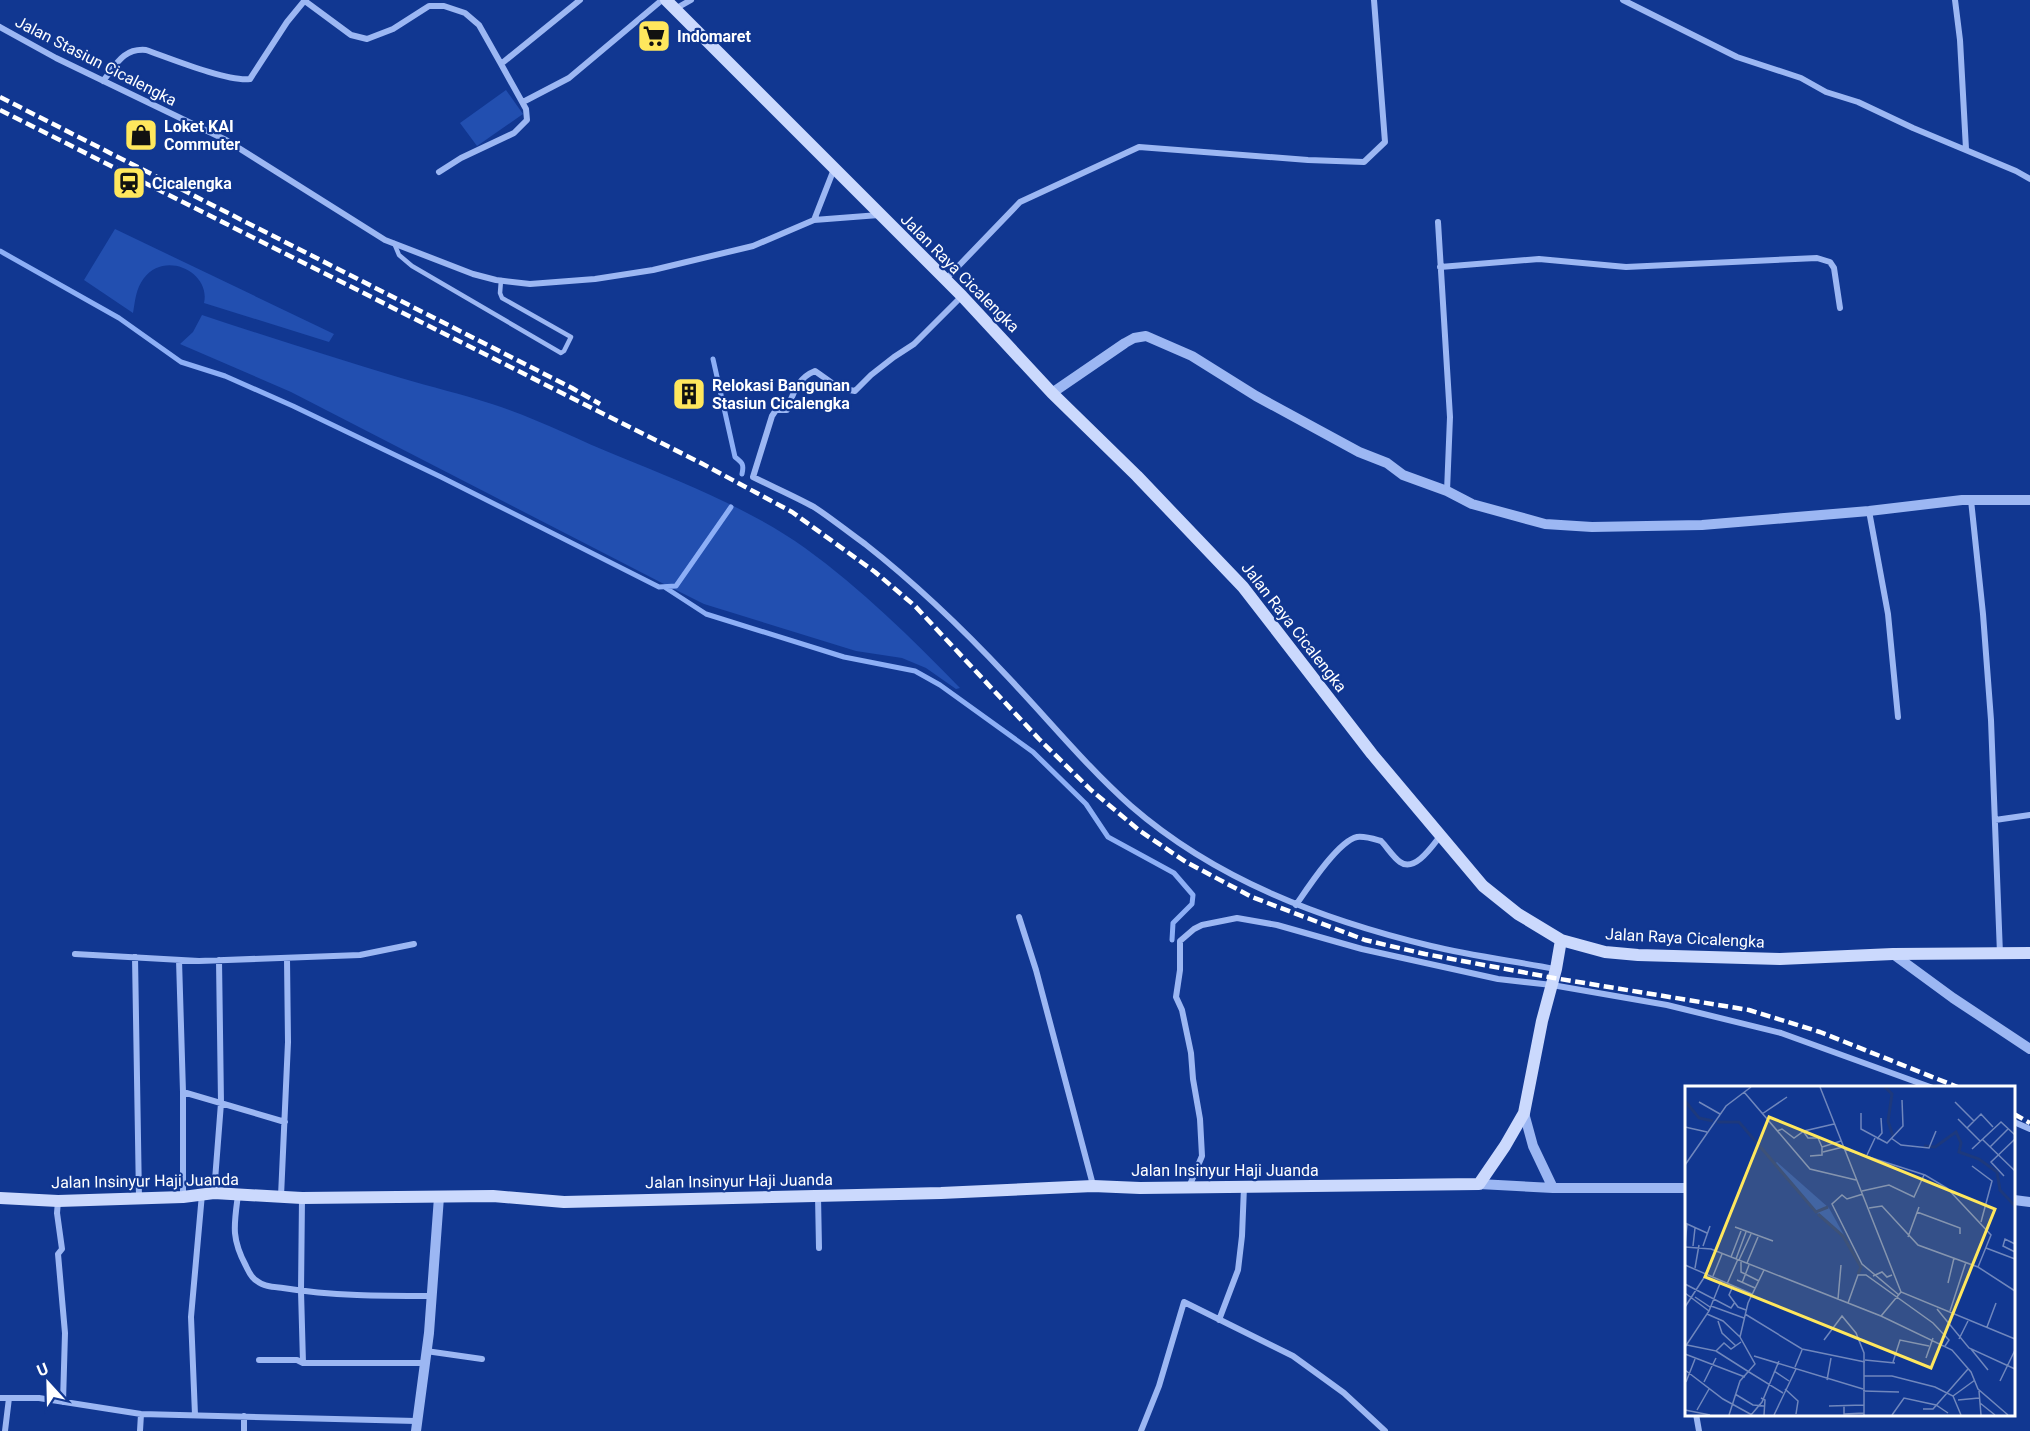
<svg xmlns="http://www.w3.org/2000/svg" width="2030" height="1431" font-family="Roboto,sans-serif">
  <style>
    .green { fill: #224fb0 }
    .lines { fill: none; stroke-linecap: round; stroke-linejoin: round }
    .stream { stroke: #8daff6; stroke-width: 5 }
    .service { stroke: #9cb7f3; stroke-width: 4.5 }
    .minor { stroke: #9cb7f3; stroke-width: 6 }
    .tertiary { stroke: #9cb7f3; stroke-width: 10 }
    .secondary { stroke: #cbd9fd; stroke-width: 12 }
    .rail { stroke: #fff; stroke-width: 4.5; stroke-dasharray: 10 4.5; stroke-linecap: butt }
    .labels { text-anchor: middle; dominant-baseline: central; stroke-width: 4.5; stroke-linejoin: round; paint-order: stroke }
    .poi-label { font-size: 16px; font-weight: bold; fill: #fff; stroke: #113791; text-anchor: start }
    .street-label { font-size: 16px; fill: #fff; stroke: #113791 }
    .inset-river { fill: none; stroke: #1d397d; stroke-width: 3 }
    .inset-road { fill: none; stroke: #7087bd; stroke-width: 1.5 }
    .view { fill: #ffe75d; fill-opacity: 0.15; stroke: #ffe75d; stroke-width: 3 }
    .inset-edge { fill: none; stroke: #fff; stroke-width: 3 }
  </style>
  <rect width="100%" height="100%" fill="#113791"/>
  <!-- green -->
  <path class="green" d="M506 90 523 114 477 146 460 123Z
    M115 229 334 334 329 342 204 303C211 272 165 250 144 278 136 288 135 301 133 313L84 280Z
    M202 315C268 337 334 358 401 378 431 387 462 394 492 404 536 418 576 439 618 456 681 482 749 508 805 548 862 589 911 638 960 688L956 689 926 668 902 658 856 651 704 604 660 582 291 392 180 344 193 332Z"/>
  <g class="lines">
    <!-- stream -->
    <path class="stream" d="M0 251 119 318 181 362 225 376 293 406 441 477 659 587 676 586 731 507
      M713 359 735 457C743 463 744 465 742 474
      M666 588 706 614 844 657 915 671 940 685 1033 752 1086 804 1108 837 1174 873 1193 895 1192 904 1173 923 1172 940"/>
    <!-- service -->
    <path class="service" d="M394 243 399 255 412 266 561 353 564 351 571 337 502 298 500 293 501 280"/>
    <!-- minor -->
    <path class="minor" d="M1623 0 1737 57 1801 78 1826 92 1858 102 1913 128 2016 171 2030 179
      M1955 0 1960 40 1966 149
      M305 1 351 35 367 39 393 29 429 6H444L465 13 479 25 501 64
      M675 9 691 0
      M0 27 56 58 226 140 385 240 473 274 496 280 530 284 595 279 653 270 753 246 814 220 879 215
      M103 81C116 65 123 48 146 50 169 58 228 82 250 79L287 22 305 0
      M523 102 569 78 662 0
      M439 172 461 158 514 133 527 120 526 109 501 64 580 0
      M814 220 834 169
      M1438 222 1450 417 1447 491
      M1440 267 1539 259 1626 267 1817 258 1830 262 1834 268 1840 308
      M946 279 1020 202 1139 147 1308 160 1364 162 1385 142 1374 0
      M962 296 914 344 894 357 871 375 855 391 839 388 815 371C797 378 793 394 787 410H776L772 416 753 477C773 487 794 496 814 507 831 518 848 532 865 544 916 584 963 629 1007 676 1048 719 1086 766 1131 806 1216 880 1323 920 1431 946 1472 956 1514 961 1555 969
      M1971 500 1983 614 1991 720 2000 954
      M1869 511 1888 614 1898 717
      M1995 820 2030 815
      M1296 905C1307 889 1338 841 1357 837 1365 836 1374 839 1381 841 1387 847 1393 857 1400 862 1415 873 1433 845 1441 835
      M1019 917 1036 970 1093 1185
      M75 954 199 961 360 955 414 944
      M135 957 139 1198
      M179 960 183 1092V1197
      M183 1092 285 1122
      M2014 1122 2030 1129
      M1189 1187 1202 1156 1200 1119 1193 1079 1191 1053 1182 1010 1176 997 1180 970V941L1194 929 1202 925 1237 918 1277 925 1362 949 1498 979 1552 985 1667 1005 1781 1033 1933 1088
      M214 1193 221 1103 219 960
      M238 1195C234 1225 231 1238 246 1266 249 1272 251 1278 257 1281 264 1287 275 1287 283 1288 332 1296 382 1296 431 1296
      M281 1196 288 1042 287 959
      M818 1196 819 1248
      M302 1198 301 1291 303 1363
      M58 1201 57 1213 62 1249 58 1254 65 1333 63 1402
      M1219 1320 1238 1270 1242 1236 1244 1187
      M426 1351 482 1359
      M259 1360H297L303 1363H425
      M0 1398H39L141 1414 416 1421
      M1696 1414 1699 1431
      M195 1415 191 1317 202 1194
      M5 1431 9 1398
      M140 1431 141 1414
      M244 1431V1416
      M1141 1431 1159 1386 1184 1302 1293 1356 1344 1393 1385 1431"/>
    <!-- tertiary -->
    <path class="tertiary" d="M1052 393 1125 343 1134 338 1146 336 1192 356 1256 396 1359 452 1387 463 1403 475 1447 491 1472 504 1545 524 1592 527 1702 525 1869 511 1962 500H2030
      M1893 954 1953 998 2030 1049
      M1524 1113 1533 1146 1553 1188
      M1479 1184 1553 1188H1686
      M2014 1200 2030 1202
      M416 1431 429 1333 439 1197"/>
    <!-- secondary -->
    <path class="secondary" d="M666 0 962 296 1052 393 1137 476 1243 587 1372 754 1483 886 1518 914 1561 940 1605 952 1638 955 1780 959 1893 954 2030 953
      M0 1198 58 1201 183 1197 214 1193 302 1198 493 1196 564 1202 941 1193 1093 1186 1140 1188 1479 1184 1505 1146 1524 1113 1542 1021 1556 969 1561 940"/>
    <!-- rail -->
    <path class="rail" d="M0 97 572 388 600 404
      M0 110 701 463 792 512 875 572 915 606 1039 739 1091 790 1140 831 1186 862 1252 897 1365 940 1425 954 1554 978 1749 1010 1820 1032 1960 1088
      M2014 1114 2030 1123"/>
  </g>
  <!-- icons -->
  <defs>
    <symbol id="supermarket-square" viewBox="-11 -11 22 22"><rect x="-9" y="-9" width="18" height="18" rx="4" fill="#ffe75d" stroke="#113791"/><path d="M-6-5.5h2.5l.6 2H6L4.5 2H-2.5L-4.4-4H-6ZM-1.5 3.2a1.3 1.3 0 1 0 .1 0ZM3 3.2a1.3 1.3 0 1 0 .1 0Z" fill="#111"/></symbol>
    <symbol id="shop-square" viewBox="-11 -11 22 22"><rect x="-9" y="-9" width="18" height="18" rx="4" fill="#ffe75d" stroke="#113791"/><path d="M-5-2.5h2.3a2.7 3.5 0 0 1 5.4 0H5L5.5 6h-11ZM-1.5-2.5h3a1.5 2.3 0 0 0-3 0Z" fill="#111"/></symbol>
    <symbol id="station-square" viewBox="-11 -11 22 22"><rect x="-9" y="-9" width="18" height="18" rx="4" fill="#ffe75d" stroke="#113791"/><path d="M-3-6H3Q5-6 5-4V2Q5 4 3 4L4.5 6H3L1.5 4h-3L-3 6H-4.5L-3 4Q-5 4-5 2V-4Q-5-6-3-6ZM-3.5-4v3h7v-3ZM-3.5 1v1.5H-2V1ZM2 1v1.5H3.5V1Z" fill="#111"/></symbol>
    <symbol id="building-square" viewBox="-11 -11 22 22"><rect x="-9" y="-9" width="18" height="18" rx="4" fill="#ffe75d" stroke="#113791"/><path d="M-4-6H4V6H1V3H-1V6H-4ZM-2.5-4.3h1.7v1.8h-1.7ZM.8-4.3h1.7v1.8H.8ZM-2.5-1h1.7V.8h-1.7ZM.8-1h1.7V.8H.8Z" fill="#111"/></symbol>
  </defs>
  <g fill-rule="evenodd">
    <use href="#supermarket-square" x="635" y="17" width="38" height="38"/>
    <use href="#shop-square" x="122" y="116" width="38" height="38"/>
    <use href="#station-square" x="110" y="164" width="38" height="38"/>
    <use href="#building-square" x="670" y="375" width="38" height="38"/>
  </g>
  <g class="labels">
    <!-- poi labels -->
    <g class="poi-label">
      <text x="677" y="36">Indomaret</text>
      <text x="164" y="126">Loket KAI<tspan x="164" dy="18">Commuter</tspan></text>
      <text x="152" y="183">Cicalengka</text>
      <text x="712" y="385">Relokasi Bangunan<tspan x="712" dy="18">Stasiun Cicalengka</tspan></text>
    </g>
    <!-- street labels -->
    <g class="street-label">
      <text transform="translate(96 61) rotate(27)">Jalan Stasiun Cicalengka</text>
      <text transform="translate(960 273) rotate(45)">Jalan Raya Cicalengka</text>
      <text transform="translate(1294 627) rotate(52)">Jalan Raya Cicalengka</text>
      <text transform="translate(1685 938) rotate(3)">Jalan Raya Cicalengka</text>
      <text x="1225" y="1170">Jalan Insinyur Haji Juanda</text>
      <text transform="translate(145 1181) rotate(-1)">Jalan Insinyur Haji Juanda</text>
      <text transform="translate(739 1181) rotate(-1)">Jalan Insinyur Haji Juanda</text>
    </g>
  </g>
  <!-- overview -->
  <g transform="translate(1685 1086)">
    <rect width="330" height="330" fill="#113791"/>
    <path d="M92 76 144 122 160 151 135 130 89 78Z" fill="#224fb0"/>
    <path class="inset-river" d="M200 1 207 8 203 35 208 50M0 15 14 32 28 35M32 36H54L131 126 143 121M239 60 250 61 271 46 276 57 274 66 294 73 312 86 315 104 330 120M133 128 158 150 176 181 173 188"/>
    <path class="inset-road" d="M135 1 216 206 330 253M59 6 125 83 171 94M14 16 35 28M270 16 289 35M176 27V43L202 57 218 40 217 14M77 28 102 11M273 33 295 55M0 41 22 46M282 42 296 28 308 41M92 45 97 43 109 52 119 45 149 38M118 45 123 52H133L137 61M206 52 216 59 244 62 251 45M192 53 197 47 196 32M297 53 330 85M305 61 323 43M159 63 240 89 262 102 306 149 293 181M287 63 316 36 330 49M138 66 158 61M182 69 190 52M125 70 137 69V61L156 55M0 79 41 20 66 1M287 80 307 95 296 136M319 90 306 76 330 53M177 105 204 99 229 111 239 89M178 108 162 113 157 109 147 118 177 178 214 209M184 122 197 120 233 159 293 181 330 205M232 126 275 142V148M0 137 22 147M50 141 88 155M223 151 234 121M330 158 320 153 318 160 330 166M0 159 2 138M8 160 10 142M18 160 25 140M0 161 26 163 196 230 216 206M301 162 330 173M46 171 56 145M51 173 61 146M54 174 66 148M56 176V186L74 195M62 177 73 151M0 179 67 208M10 182 14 159M28 190 37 168M188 190 197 186 202 191 207 189M52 194 70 202M57 197 64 179M263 197 269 172M0 198 46 222 50 216M42 198 53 173M48 200 44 209 53 221 61 224M0 207 24 225M10 211 25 221M153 213 156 179M163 217 173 189H181L248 237 264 254 260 260M26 220 59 232M0 221 22 187M252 223 284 262 330 283M265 225 281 176M22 228 38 235 55 251M60 228 117 263 180 276M196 230 267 264 286 286 293 303 323 329M33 235 37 247 51 260M302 241 311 217M274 253 283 235M139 254 157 230 171 247 179 267V329M2 259 31 265 39 257 46 263 56 256M0 261 24 225 36 195M286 263 303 284M31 265 64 286M0 268 60 291M69 270 178 303M241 272 248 252M180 274 210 277M208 276 215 254 244 260M110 281 117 264M0 284 38 313 67 329M89 285 104 295M64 286 98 307M179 290H207L250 301 268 310 276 329M142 294 146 272M315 295 330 264M1 296 10 273M19 296 31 272M100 303 113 315 111 328M178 305 214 306M294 305 296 329M50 308 68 319 79 320M268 310 290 294M76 312 80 314 79 329M273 314 294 312M295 317 310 329M159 319V328L179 327M144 320 179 319M238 323H248L283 283M0 324 25 329M12 324 24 303M44 329 55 295 70 278 55 251 63 217 79 184M66 329 77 316 94 275M89 329 111 283M207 329 219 312 251 319 263 327"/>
    <path class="view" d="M84 31 310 123 246 282 20 191Z"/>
    <rect width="330" height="330" class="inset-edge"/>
  </g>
  <!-- north arrow -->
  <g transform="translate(48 1383) rotate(338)" stroke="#113791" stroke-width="4.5" paint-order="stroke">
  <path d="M0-4.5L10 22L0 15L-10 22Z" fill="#ffffff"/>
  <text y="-9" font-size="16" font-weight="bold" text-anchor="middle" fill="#ffffff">U</text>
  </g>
</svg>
